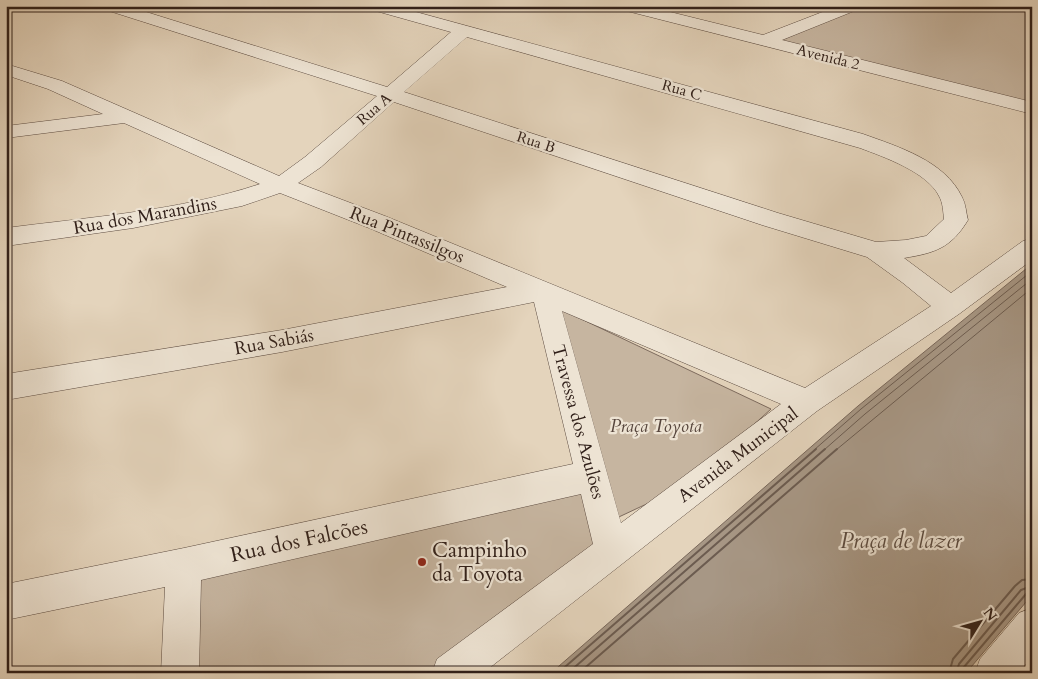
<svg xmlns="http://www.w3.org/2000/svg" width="1038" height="679" font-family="Cardo,serif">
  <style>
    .green { fill: #c6b5a0; stroke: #7c6a5d }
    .water { fill: #a79785; stroke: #78675a }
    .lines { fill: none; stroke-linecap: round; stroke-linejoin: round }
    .shore-far1 { stroke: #6c5c50; stroke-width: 1 }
    .shore { stroke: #6c5c50; stroke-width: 2 }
    .minor-casing { stroke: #5e4d42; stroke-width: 1 }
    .minor { fill: #ede3d3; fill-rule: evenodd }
    .poi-dot { fill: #8f2418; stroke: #ede3d3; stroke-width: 2 }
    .labels { text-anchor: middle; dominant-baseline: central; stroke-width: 4.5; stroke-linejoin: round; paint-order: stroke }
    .far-street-label { font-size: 15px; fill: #31201a; stroke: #ede3d3 }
    .street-label { font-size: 18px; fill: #31201a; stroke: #ede3d3 }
    .park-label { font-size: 18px; font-style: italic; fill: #56453c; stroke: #ede3d3 }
    .near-street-label { font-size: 21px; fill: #31201a; stroke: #ede3d3 }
    .near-poi-label { font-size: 21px; fill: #31201a; stroke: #ede3d3; text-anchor: start }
    .near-water-label { font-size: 22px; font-style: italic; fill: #5a4a3f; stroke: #ede3d3 }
  </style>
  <rect width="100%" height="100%" fill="#e4d4bc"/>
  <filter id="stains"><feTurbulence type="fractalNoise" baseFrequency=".004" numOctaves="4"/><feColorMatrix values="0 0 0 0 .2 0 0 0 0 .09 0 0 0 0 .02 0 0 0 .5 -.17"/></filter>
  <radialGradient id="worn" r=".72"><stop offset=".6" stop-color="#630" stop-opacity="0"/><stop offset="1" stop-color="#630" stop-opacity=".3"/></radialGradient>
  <!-- green -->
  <path class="green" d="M863 6H1032V104L774 43Z
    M556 307 771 409 687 485 606 523Z
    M588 487 600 544 427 673H187L191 581Z"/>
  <!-- water -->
  <path class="water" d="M1032 264V595L966 673H551L858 406Z"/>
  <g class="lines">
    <!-- shore-far1 -->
    <path class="shore-far1" d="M814 450 861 409 1032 271
      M824 450 865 414 1032 279
      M836 450 1032 288"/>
    <!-- shore -->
    <path class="shore" d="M558 673 816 449
      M568 673 825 449
      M579 673 837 449
      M949 673 953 659 1015 586 1022 580 1032 579
      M956 673 959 664 1021 590 1032 586
      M963 673 964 667 1026 594 1032 592"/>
    <defs>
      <path id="minor" d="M101 6H127L387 87 451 32 369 9 367 6H394L863 134C899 147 945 161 962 197 966 204 966 213 968 220 951 248 935 253 904 258L951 293 1023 241 1032 238V260L959 314 817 411 483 673H432L437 659 593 544 581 494 201 580 199 673H161L165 587 6 620V584L184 548 573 464 534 302 282 352 6 400V374L282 330 507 287 369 228 280 193 242 206 133 228 6 246V228C91 217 179 211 260 184L124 123 6 138V126L103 114 48 89 6 75V64L62 81 279 176 305 157 377 96 103 9ZM467 37 860 148C884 157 927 172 939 196 943 203 943 211 944 219L926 236 906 240 876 242 778 213 404 92ZM394 102 762 225 867 257 903 283 931 306 805 388 385 216 298 183 321 167ZM562 311 781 404 621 523Z
        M617 6H646L763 35 838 6H861L859 9 782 40 1032 102V114L619 9Z
        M1032 608V656L1019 673H975L980 659 1019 613Z"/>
    </defs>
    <!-- minor casing -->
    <use href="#minor" class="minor-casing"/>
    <!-- minor -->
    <use href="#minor" class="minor"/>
  </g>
  <!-- markers -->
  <circle class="poi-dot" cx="422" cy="562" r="5"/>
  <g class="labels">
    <!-- far-street labels -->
    <g class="far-street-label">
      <text transform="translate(828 57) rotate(14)">Avenida 2</text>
      <text transform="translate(682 90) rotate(16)">Rua C</text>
      <text transform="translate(374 109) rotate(-41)">Rua A</text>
      <text transform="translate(536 142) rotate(18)">Rua B</text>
    </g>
    <!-- street labels -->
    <g class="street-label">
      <text transform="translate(145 216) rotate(-10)">Rua dos Marandins</text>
      <text transform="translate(407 235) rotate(22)">Rua Pintassilgos</text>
      <text transform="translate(274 342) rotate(-10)">Rua Sabiás</text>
      <text transform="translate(578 422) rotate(75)">Travessa dos Azulões</text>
      <text transform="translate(738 455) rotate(-37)">Avenida Municipal</text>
    </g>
    <!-- park labels -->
    <g class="park-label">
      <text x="656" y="426">Praça Toyota</text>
    </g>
    <!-- near-street labels -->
    <g class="near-street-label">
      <text transform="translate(299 541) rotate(-12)">Rua dos Falcões</text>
    </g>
    <!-- near-poi labels -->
    <g class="near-poi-label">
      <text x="432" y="550">Campinho<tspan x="432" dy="24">da Toyota</tspan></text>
    </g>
    <!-- near-water labels -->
    <g class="near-water-label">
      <text x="901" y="541">Praça de lazer</text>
    </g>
  </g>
  <!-- margin -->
  <rect width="1038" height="679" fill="none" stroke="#e4d4bc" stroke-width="25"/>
  <rect x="8" y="8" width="1023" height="664" fill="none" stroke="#31201a" stroke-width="2.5"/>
  <rect x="12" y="12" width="1013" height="654" fill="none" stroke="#31201a"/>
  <!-- north arrow -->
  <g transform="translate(980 622) rotate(53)" stroke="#ede3d3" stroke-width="4" paint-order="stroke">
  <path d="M0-4L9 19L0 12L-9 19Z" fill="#31201a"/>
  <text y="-8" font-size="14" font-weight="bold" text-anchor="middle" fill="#31201a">N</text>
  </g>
  <rect width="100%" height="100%" filter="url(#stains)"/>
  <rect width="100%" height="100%" fill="url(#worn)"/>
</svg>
